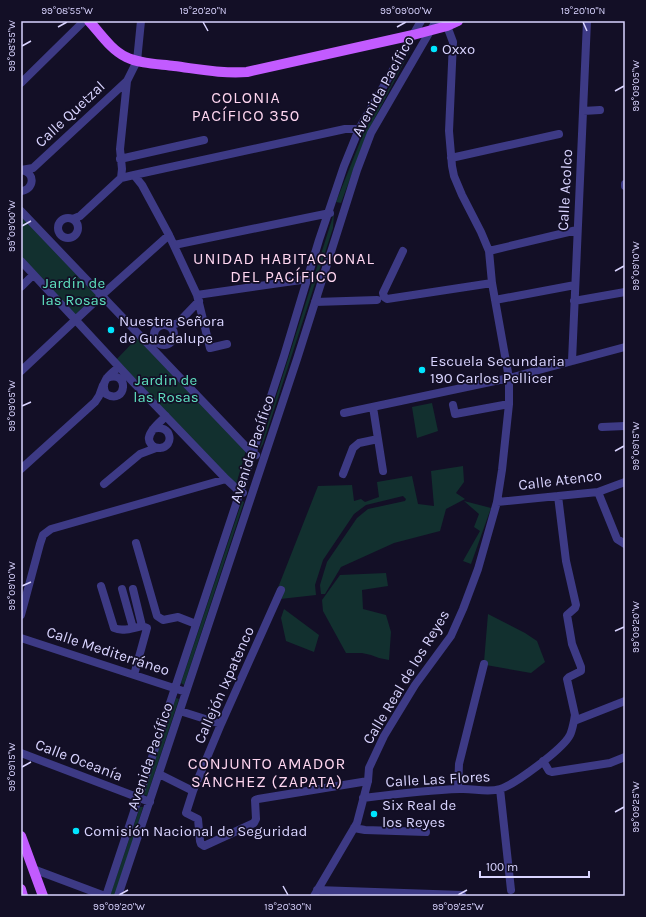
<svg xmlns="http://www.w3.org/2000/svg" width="646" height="917" font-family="Karla,sans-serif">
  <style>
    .green { fill: #12302f }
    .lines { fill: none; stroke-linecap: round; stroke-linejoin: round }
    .minor { stroke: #3d3a85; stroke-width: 8 }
    .major { stroke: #c25bff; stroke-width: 10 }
    .ticks { fill: none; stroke: #d9d4ff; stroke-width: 1.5 }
    .poi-dot { fill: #00e5ff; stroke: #130f26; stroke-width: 1.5 }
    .labels { text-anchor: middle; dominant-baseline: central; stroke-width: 3.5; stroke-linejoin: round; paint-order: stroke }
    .poi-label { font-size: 15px; fill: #d9d4ff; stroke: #130f26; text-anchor: start }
    .street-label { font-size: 15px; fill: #d9d4ff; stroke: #130f26 }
    .park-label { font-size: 15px; fill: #5fe0c0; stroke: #130f26 }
    .neighbourhood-label { font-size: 16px; letter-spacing: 1px; fill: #ffd6f0; stroke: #130f26 }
    .neatline { fill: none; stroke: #d9d4ff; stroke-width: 1.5 }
    .ticks-label { font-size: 10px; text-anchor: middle; fill: #d9d4ff }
  </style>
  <rect width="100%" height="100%" fill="#130f26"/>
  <!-- green -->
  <path class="green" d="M415 42 367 133 341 203 336 202 364 132Z
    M21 213 98 293 74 316 21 258Z
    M334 213 333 228 263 444 259 451Z
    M138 337 246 450 236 485 115 361Z
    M432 403 438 431 417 438 412 407Z
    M463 466 464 482 456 493 465 499 446 509 440 531 394 543 341 567 325 594H321L320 585 327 562 357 518 368 509 405 501 406 499 403 496 366 505 354 514 323 560 315 585 316 595 280 599 272 603 318 486 352 485 354 501 361 499 365 502 379 497 377 482 412 476 418 504 434 506 431 471Z
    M242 501 244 502 184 685 181 683Z
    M464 501 491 508 471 564 463 561 480 531 474 527 479 514Z
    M386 573 388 586 362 590 363 609 386 615 391 632 389 660 379 658 371 655 362 653H346L323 611 322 600 340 575Z
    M284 609 319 635 314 652 286 641 281 618Z
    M488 614 525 633 537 641 545 662 531 673 486 665 484 662Z
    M176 698 179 699 147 796 143 794Z
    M140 807H143L116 896H110Z"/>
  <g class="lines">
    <!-- minor -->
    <path class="minor" d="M21 83 84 21
      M583 111 600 110
      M451 158 559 134
      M120 159 204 140
      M21 170 33 168 127 81
      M134 175 345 129H359
      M121 178 122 169 120 149 127 81 137 61 141 21
      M625 184V186
      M21 191C34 190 36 173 22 170
      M21 211 252 453 256 455
      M58 228a10 10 0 1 1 20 0a10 10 0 1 1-20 0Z
      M73 219 80 216 121 178 134 175 142 185 169 235 197 295 210 348 227 344
      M174 245 330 213
      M403 251 383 293 384 297 387 299 492 283
      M489 251 577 230
      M21 261 133 382 226 479 240 492 243 493
      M21 287 33 275
      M197 295 308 279
      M495 300 575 285
      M574 301 625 292
      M315 302 377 300
      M154 335a10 10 0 1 1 20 0a10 10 0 1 1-20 0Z
      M169 326 178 323 199 301
      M572 361 587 21
      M21 371 102 295 169 235
      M107 378C130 369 127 406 106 394 99 382 110 374 119 367
      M453 405 455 414 509 404
      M373 407 383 471
      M344 413 509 378 625 347
      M602 427 625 426
      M153 429C172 423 175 447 160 448 156 448 153 447 151 444 143 435 160 422 166 416
      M21 469 95 402 99 396 103 385
      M343 474 353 448 359 443 378 439
      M104 484 140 454 156 448
      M598 492 617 539 625 544
      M558 496 566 561 576 605 575 608 567 615 572 644 581 667V671L569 677 567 679 575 715 574 721
      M497 502 598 492 625 482
      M136 543 157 616 163 620 178 617 196 624
      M101 586 114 628C122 632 134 628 142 626L147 628 134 675
      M122 589 133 628
      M133 589 142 626
      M281 590 221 724 193 791 186 813 198 819 200 841 201 844 204 846 254 823 256 819 255 800 258 799 368 781
      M21 615 40 544 43 535 51 529 226 479
      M21 638 186 692
      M180 711 221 724
      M21 753 150 802
      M543 761 549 771 552 772 610 763 625 757
      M159 774 193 791
      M458 789 459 764 484 664
      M500 789 511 890
      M363 798C395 794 427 790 460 789 473 788 487 793 500 789 514 785 563 749 570 735 572 731 573 725 574 721L625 701
      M354 828 365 830 426 832
      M33 869 105 896
      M317 890 462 895
      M106 896 240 492 284 356 319 240 344 166 359 129 421 21
      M118 896 297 359 357 170 371 133 436 21
      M314 896 357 823 368 781 369 768 384 736 415 685 451 636 463 609 478 569 497 502 502 470 509 404V378L492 283 489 251 481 232 462 195 454 176 452 166 449 131 453 42 447 26 443 21"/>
    <!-- major -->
    <path class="major" d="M89 21C100 33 111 50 126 57 140 64 159 64 174 66 198 69 223 74 247 72L413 35 447 26 458 21
      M21 836 43 896
      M21 889 23 896"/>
  </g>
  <!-- ticks -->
  <path class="ticks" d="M203 22 208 31M583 22 587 31M58 27 67 22M397 27 406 22M22 46 31 41M615 91 624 86M22 226 31 221M615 271 624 266M22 406 31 402M615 451 624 446M22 586 31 582M615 631 624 627M22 767 31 762M615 812 624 807M283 886 288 895M119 895 128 890M458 895 467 890"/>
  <!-- markers -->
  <g class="poi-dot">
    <circle cx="434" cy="49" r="4"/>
    <circle cx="111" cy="330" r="4"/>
    <circle cx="422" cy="370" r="4"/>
    <circle cx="374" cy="814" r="4"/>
    <circle cx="76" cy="831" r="4"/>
  </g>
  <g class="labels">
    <!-- poi labels -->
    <g class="poi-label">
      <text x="442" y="49">Oxxo</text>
      <text x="119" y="321">Nuestra Señora<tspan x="119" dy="17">de Guadalupe</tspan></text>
      <text x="430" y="361">Escuela Secundaria<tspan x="430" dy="17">190 Carlos Pellicer</tspan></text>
      <text x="382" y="805">Six Real de<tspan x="382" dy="17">los Reyes</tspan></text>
      <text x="84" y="831">Comisión Nacional de Seguridad</text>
    </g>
    <!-- street labels -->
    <g class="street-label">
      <text transform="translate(383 86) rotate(-61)">Avenida Pacífico</text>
      <text transform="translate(70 114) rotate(-43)">Calle Quetzal</text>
      <text transform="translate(565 190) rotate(-87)">Calle Acolco</text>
      <text transform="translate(252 449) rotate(-72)">Avenida Pacífico</text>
      <text transform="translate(560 480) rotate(-7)">Calle Atenco</text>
      <text transform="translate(108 651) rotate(18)">Calle Mediterráneo</text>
      <text transform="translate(406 677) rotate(-59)">Calle Real de los Reyes</text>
      <text transform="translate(224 685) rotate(-66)">Callejón Ixpatenco</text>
      <text transform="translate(150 756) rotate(-71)">Avenida Pacífico</text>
      <text transform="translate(79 760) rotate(21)">Calle Oceanía</text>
      <text transform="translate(438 779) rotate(-3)">Calle Las Flores</text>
    </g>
    <!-- park labels -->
    <g class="park-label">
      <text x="74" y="283">Jardín de<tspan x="74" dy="17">las Rosas</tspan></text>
      <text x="166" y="380">Jardin de<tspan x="166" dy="17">las Rosas</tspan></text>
    </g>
    <!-- neighbourhood labels -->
    <g class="neighbourhood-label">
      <text x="246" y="97">COLONIA<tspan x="246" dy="18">PACÍFICO 350</tspan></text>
      <text x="284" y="258">UNIDAD HABITACIONAL<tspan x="284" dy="18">DEL PACÍFICO</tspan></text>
      <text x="267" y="763">CONJUNTO AMADOR<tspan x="267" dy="18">SÁNCHEZ (ZAPATA)</tspan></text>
    </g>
  </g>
  <!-- border -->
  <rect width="646" height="917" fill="none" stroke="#130f26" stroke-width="44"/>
  <!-- scale -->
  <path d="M480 871v6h109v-6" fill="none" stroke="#d9d4ff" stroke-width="2"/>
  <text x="486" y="871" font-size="12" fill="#d9d4ff" stroke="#130f26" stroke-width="3" paint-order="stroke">100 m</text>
  <rect x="22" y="22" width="602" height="873" class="neatline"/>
  <g class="ticks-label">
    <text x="67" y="14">99°08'55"W</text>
    <text x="203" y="14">19°20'20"N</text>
    <text x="406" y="14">99°09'00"W</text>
    <text x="583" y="14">19°20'10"N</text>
    <text transform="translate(11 46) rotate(-90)" y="4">99°08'55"W</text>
    <text transform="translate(635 86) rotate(-90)" y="4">99°09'05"W</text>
    <text transform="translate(11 226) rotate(-90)" y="4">99°09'00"W</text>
    <text transform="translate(635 266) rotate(-90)" y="4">99°09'10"W</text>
    <text transform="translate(11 406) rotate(-90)" y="4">99°09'05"W</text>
    <text transform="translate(635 446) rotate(-90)" y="4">99°09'15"W</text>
    <text transform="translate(11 586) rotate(-90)" y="4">99°09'10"W</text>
    <text transform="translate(635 627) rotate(-90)" y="4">99°09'20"W</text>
    <text transform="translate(11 767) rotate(-90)" y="4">99°09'15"W</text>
    <text transform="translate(635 807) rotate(-90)" y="4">99°09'25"W</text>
    <text x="119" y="910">99°09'20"W</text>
    <text x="288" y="910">19°20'30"N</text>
    <text x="458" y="910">99°09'25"W</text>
  </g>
</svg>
